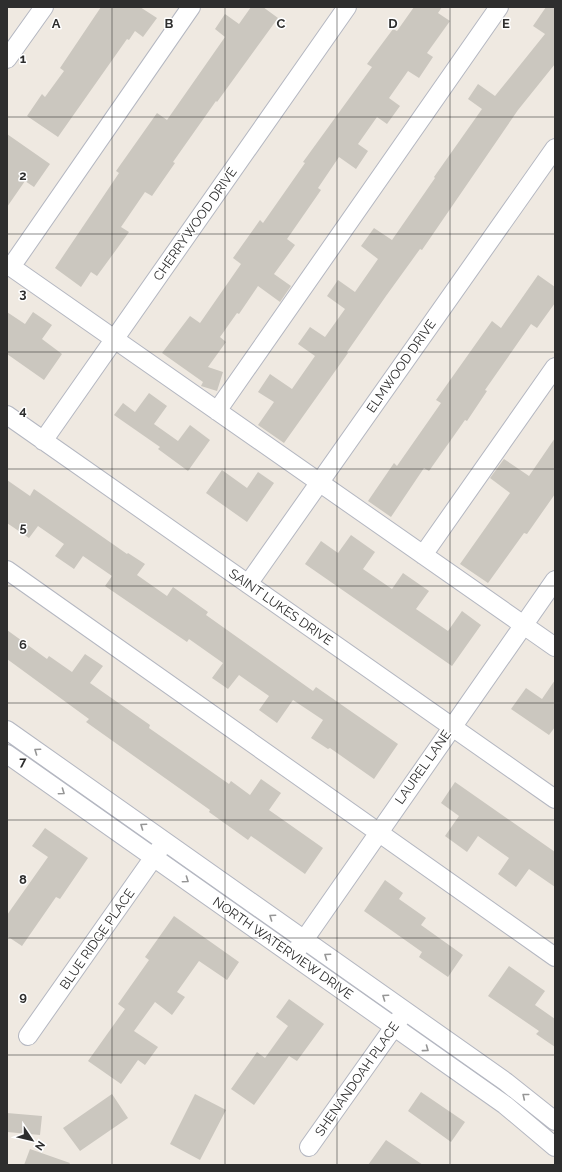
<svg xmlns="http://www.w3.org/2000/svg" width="562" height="1172" font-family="Raleway,sans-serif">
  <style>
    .building { fill: #cbc7bf }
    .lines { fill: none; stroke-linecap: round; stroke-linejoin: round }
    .minor-casing { stroke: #b4b7c1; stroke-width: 20 }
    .minor { stroke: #fff; stroke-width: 18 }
    .oneway { stroke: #969696 }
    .grid { fill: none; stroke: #2e2e2e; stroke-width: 1; stroke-opacity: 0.55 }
    .labels { text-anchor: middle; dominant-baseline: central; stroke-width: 3; stroke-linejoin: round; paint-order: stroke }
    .street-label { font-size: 13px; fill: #2e2e2e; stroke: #fff }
    .grid-label { font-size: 13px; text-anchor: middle; font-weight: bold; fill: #2e2e2e; stroke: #fff; stroke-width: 3; stroke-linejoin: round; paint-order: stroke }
  </style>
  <rect width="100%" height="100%" fill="#efe9e1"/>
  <!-- building -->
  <path class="building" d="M101 7H140L157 18 143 37 135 31 129 40 127 39 58 137 27 116 42 94 45 97 64 71 60 68Z
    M251 7H263L278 18 217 102 216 101 173 162 175 163 152 196 145 192 121 227 129 232 116 250 97 276 91 272 81 287 55 268 119 173 116 171 157 113 167 120 225 37 215 29 225 14 239 24Z
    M414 7H442L438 13 450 21 427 53 433 57 419 78 408 71 389 98 400 106 387 124 377 117 358 144 368 151 356 169 339 157 318 188 321 190 287 239 295 245 274 274 291 286 280 302 258 286 239 314 237 313 220 337 226 342 208 367 223 372 217 391 201 386 203 382 162 353 190 316 200 323 241 264 233 258 260 220 263 223 305 163 303 162 372 67 367 64 393 29 397 31Z
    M546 7H555V64L518 110 422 250 420 249 386 296 347 352 348 353 284 443 258 425 274 402 258 392 270 374 292 389 315 356 298 344 310 327 325 337 345 309 327 296 338 280 355 292 378 259 361 246 374 228 392 240 435 178 434 177 482 109 468 99 478 84 495 96 545 34 533 26Z
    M7 134 50 164 34 187 25 181 7 207Z
    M538 275 555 287V303L537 328 531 324 485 390 487 391 467 421 465 420 429 471 424 468 391 517 368 501 394 463 397 466 441 403 436 400 492 321 501 328Z
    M7 312 25 324 33 312 52 325 42 339 62 354 44 380 7 354Z
    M149 393 167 406 154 424 178 441 190 425 210 440 188 471 158 449 160 447 114 415 123 403 135 412Z
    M555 438V494L527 534 524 533 488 583 460 564 510 493 490 478 504 459 529 476Z
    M222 470 247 488 258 472 274 483 247 522 206 493Z
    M7 480 30 496 34 489 127 554 128 553 145 564 137 575 167 596 173 587 208 612 206 615 313 691 316 687 398 744 374 779 330 748 328 749 311 738 323 720 293 700 277 723 259 710 269 696 239 675 228 689 212 678 223 663 189 639 187 642 105 586 112 576 83 556 74 569 55 556 64 544 38 526 29 538 7 523Z
    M351 535 375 552 363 569 392 589 403 573 429 591 416 609 448 631 462 611 481 625 452 666 305 564 321 541 338 553Z
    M7 630 47 659 49 656 72 672 85 654 103 666 90 683 150 725 149 728 229 784 231 781 250 795 261 779 281 793 269 810 323 848 305 874 251 836 248 840 209 812 210 810 86 722 89 719 7 659Z
    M555 680V727L549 735 511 709 526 688 542 699Z
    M455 782 555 852V887L529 869 516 887 498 874 509 858 478 836 467 852 445 836 459 816 441 803Z
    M45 828 88 858 60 899 56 897 22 946 7 936V915L48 857 32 846Z
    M385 880 403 893 399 899 426 918 421 925 463 955 448 977 419 957 422 952 364 911Z
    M174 916 239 962 227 980 199 961 177 992 185 997 172 1015 155 1002 134 1031 158 1047 145 1065 138 1060 121 1084 88 1061 125 1009 118 1004 149 960 145 957Z
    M509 966 545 991 535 1005 555 1019V1047L536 1034 539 1031 488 996Z
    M289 999 324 1024 297 1061 289 1056 254 1105 231 1089 257 1052 265 1058 288 1026 276 1017Z
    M421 1092 465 1122 451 1142 408 1111Z
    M112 1094 128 1118 80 1151 63 1128Z
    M195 1094 226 1110 200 1160 170 1144Z
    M7 1113 42 1116 40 1135 7 1132Z
    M386 1140 423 1165H368Z
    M30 1149 70 1163 69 1165H24Z"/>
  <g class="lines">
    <defs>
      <path id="minor" d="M7 59 44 7
        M7 264 555 647
        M11 267 191 7
        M217 411 499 7
        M7 415 555 799
        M43 441 347 7
        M423 555 555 367
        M7 570 555 957
        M248 584 555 148
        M7 730 506 1082 555 1121
        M7 754 505 1105 555 1147
        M297 950 555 580
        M28 1036 161 847
        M309 1147 401 1017"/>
    </defs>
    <!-- minor casing -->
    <use href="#minor" class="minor-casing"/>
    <!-- minor -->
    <use href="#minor" class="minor"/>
  </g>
  <!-- one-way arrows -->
  <defs><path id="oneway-chevron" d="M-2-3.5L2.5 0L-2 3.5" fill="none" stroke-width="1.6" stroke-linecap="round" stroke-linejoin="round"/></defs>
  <g class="oneway">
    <use href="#oneway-chevron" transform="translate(37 751) rotate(-145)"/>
    <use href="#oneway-chevron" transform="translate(62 792) rotate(35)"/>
    <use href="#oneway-chevron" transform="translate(143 826) rotate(-145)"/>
    <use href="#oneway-chevron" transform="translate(186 880) rotate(35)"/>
    <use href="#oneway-chevron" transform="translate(272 917) rotate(-145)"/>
    <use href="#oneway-chevron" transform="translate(327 956) rotate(-145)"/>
    <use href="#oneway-chevron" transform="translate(385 997) rotate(-145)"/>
    <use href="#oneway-chevron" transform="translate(426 1049) rotate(36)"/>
    <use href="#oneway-chevron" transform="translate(525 1096) rotate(-141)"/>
  </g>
  <!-- grid -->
  <path class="grid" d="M112 7V1165M225 7V1165M337 7V1165M450 7V1165M7 117H555M7 234H555M7 352H555M7 469H555M7 586H555M7 703H555M7 820H555M7 938H555M7 1055H555"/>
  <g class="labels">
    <!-- street labels -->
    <g class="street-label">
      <text transform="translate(195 224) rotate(-55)">CHERRYWOOD DRIVE</text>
      <text transform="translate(401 366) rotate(-55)">ELMWOOD DRIVE</text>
      <text transform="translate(281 607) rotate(35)">SAINT LUKES DRIVE</text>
      <text transform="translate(423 767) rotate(-55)">LAUREL LANE</text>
      <text transform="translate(97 939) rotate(-55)">BLUE RIDGE PLACE</text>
      <text transform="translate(283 948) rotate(35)">NORTH WATERVIEW DRIVE</text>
      <text transform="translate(357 1079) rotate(-55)">SHENANDOAH PLACE</text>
    </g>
  </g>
  <g class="grid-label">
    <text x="56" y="28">A</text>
    <text x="169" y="28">B</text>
    <text x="281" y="28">C</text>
    <text x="393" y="28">D</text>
    <text x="506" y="28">E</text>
    <text x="23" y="63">1</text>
    <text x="23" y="180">2</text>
    <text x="23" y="298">3</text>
    <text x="23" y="415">4</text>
    <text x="23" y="532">5</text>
    <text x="23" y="649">6</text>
    <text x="23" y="766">7</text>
    <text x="23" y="884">8</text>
    <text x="23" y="1001">9</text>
  </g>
  <!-- border -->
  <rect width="562" height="1172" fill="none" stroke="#2e2e2e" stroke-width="16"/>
  <!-- north arrow -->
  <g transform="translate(32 1140) rotate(125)" stroke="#ffffff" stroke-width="3" paint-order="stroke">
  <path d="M0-3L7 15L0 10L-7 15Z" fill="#2e2e2e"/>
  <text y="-6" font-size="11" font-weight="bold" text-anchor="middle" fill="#2e2e2e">N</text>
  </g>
</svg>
